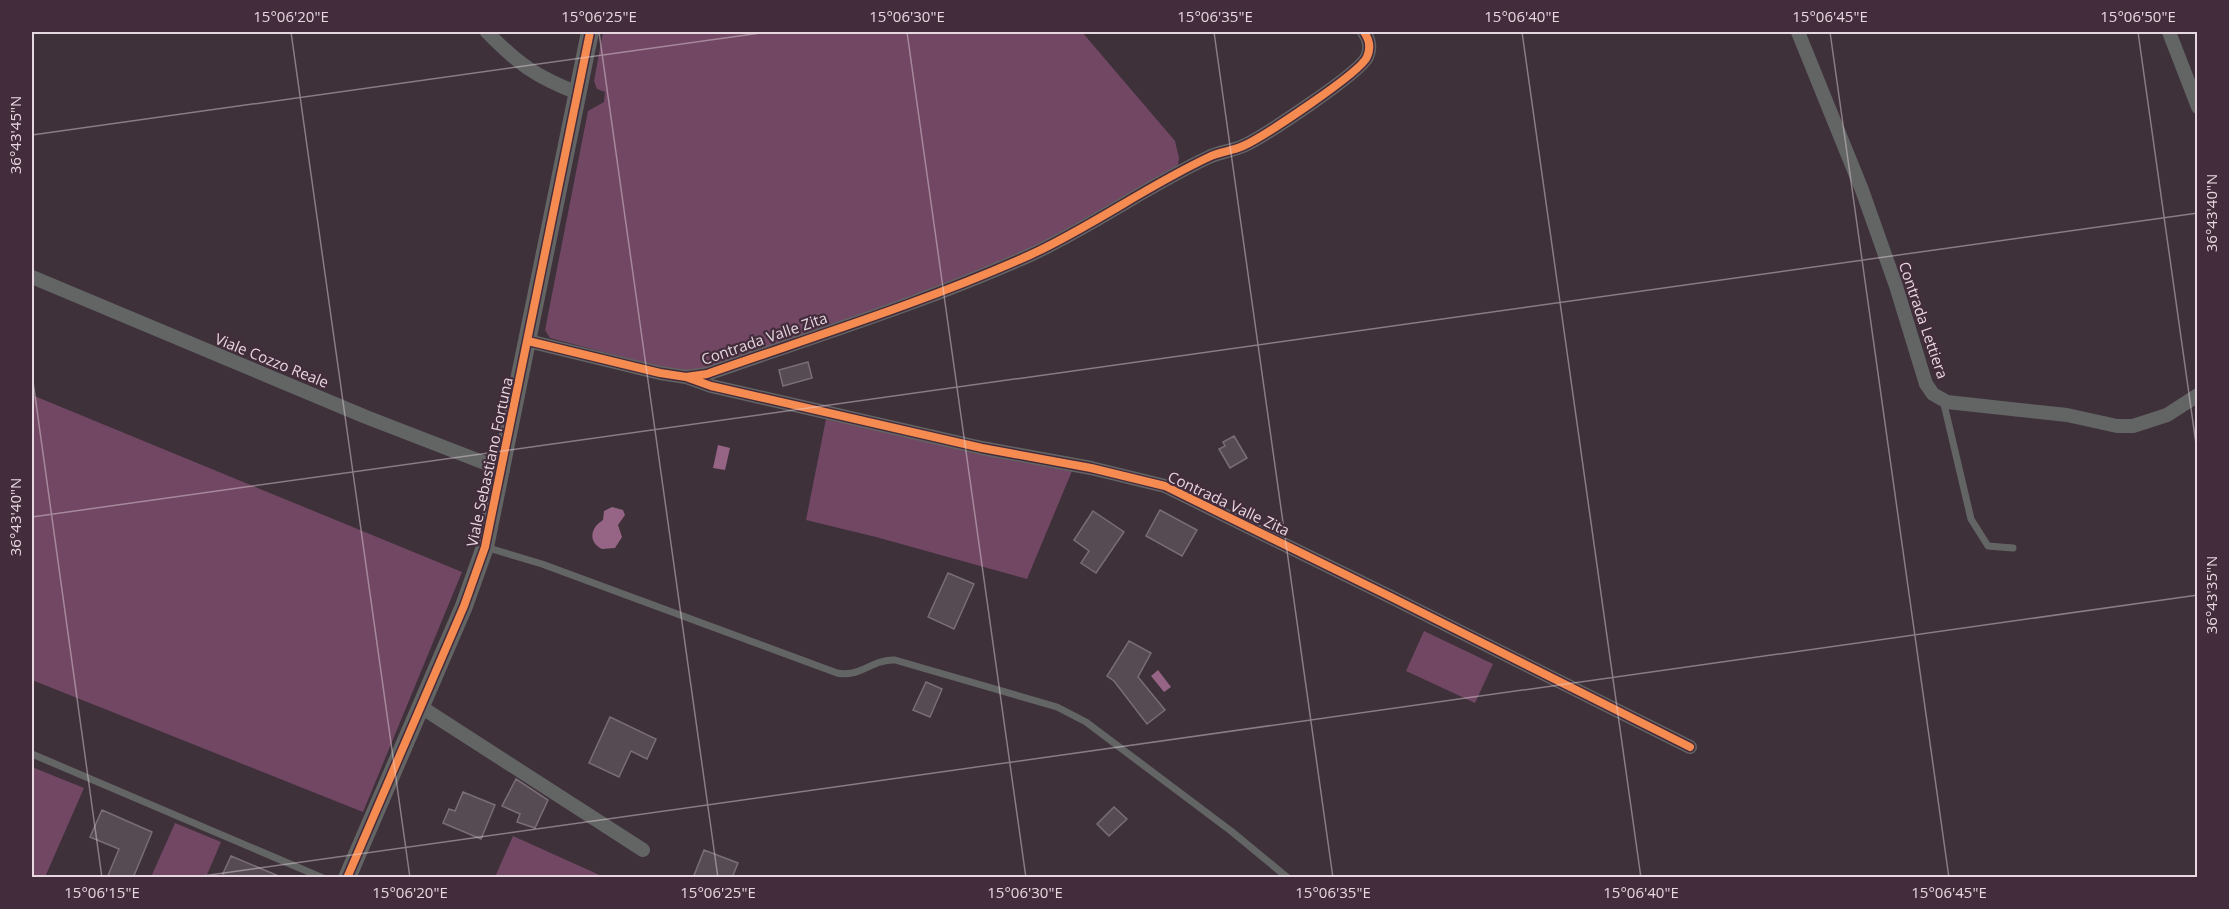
<svg xmlns="http://www.w3.org/2000/svg" width="2229" height="909" font-family="'Open Sans',sans-serif">
  <style>
    .green { fill: #714763 }
    .water { fill: #966585 }
    .building { fill: #564b53; stroke: #796e75; stroke-width: 1.5 }
    .lines { fill: none; stroke-linecap: round; stroke-linejoin: round }
    .service { stroke: #636565; stroke-width: 7 }
    .minor { stroke: #636565; stroke-width: 14 }
    .tertiary { stroke: #636565; stroke-width: 18 }
    .cycleway-casing { stroke: #432c3b; stroke-width: 11 }
    .cycleway { stroke: #f68b52; stroke-width: 8 }
    .ticks { fill: none; stroke: #e6d7e0; stroke-width: 1.5; stroke-opacity: 0.45 }
    .labels { text-anchor: middle; dominant-baseline: central; stroke-width: 4.5; stroke-linejoin: round; paint-order: stroke }
    .street-label { font-size: 15px; fill: #e6d7e0; stroke: #432c3b }
    .neatline { fill: none; stroke: #e6d7e0; stroke-width: 2 }
    .ticks-label { font-size: 15px; text-anchor: middle; fill: #e6d7e0 }
  </style>
  <rect width="100%" height="100%" fill="#3e313a"/>
  <!-- green -->
  <path class="green" d="M603 32H1082L1175 141 1179 158 1178 165 1032 249 903 300 714 366 687 372 671 370 550 338 545 330 588 111 604 102 605 92 597 89 594 81Z
    M32 395 462 572 363 812 32 680Z
    M826 419 1072 471 1027 579 876 537 806 520Z
    M1424 631 1493 664 1475 703 1406 671Z
    M32 767 84 788 45 877H32Z
    M175 823 221 842 206 877H151Z
    M513 836 604 877H495Z"/>
  <!-- water -->
  <path class="water" d="M718 445 730 448 725 470 713 468Z
    M612 507 623 510 625 515 618 525 622 537 615 548 602 549C588 542 590 528 603 520L604 511Z
    M1158 670 1171 687 1164 692 1151 676Z"/>
  <!-- building -->
  <path class="building" d="M808 362 812 378 783 386 779 370Z
    M1234 436 1247 458 1230 468 1219 449 1225 446 1223 442Z
    M1160 510 1197 530 1182 556 1146 536Z
    M1093 511 1124 532 1096 573 1081 563 1089 551 1074 540Z
    M948 573 974 584 954 629 928 617Z
    M1129 641 1151 653 1138 677 1165 710 1147 724 1114 681 1107 676Z
    M926 682 942 689 930 717 913 710Z
    M610 717 656 739 647 759 631 751 619 777 589 763Z
    M516 779 548 800 535 828 517 822 520 814 502 806Z
    M463 792 495 805 481 839 443 823 449 809 455 811Z
    M1114 807 1127 819 1109 836 1097 824Z
    M102 810 152 832 133 878H107L119 849 90 837Z
    M704 850 738 863 732 878H693Z
    M231 856 281 877V878H221Z"/>
  <g class="lines">
    <!-- service -->
    <path class="service" d="M1943 400 1971 519 1988 546 2013 548
      M485 547 542 564 837 673C860 678 872 659 895 660L1057 707 1086 722 1231 831 1288 878
      M32 754 323 878"/>
    <!-- minor -->
    <path class="minor" d="M487 32C517 63 536 77 578 93
      M1798 32 1862 190 1896 286 1926 384 1933 394 1947 402 2067 415 2117 426H2133L2167 415 2198 395
      M2169 32 2198 107
      M32 277 366 417 503 470
      M528 341 660 373 686 377 707 374C815 336 925 302 1030 255 1091 227 1147 186 1209 157 1219 152 1232 151 1243 146 1263 137 1360 73 1367 57 1371 48 1369 39 1364 32
      M686 377 711 386 982 448 1091 468 1165 486 1391 597 1690 747
      M421 707 643 850"/>
    <!-- tertiary -->
    <path class="tertiary" d="M347 878 464 606 485 547 590 32"/>
    <defs>
      <path id="cycleway" d="M528 341 660 373 686 377 707 374C815 336 925 302 1030 255 1091 227 1147 186 1209 157 1219 152 1232 151 1243 146 1263 137 1360 73 1367 57 1371 48 1369 39 1364 32
        M686 377 711 386 982 448 1091 468 1165 486 1391 597 1690 747
        M347 878 464 606 485 547 590 32"/>
    </defs>
    <!-- cycleway casing -->
    <use href="#cycleway" class="cycleway-casing"/>
    <!-- cycleway -->
    <use href="#cycleway" class="cycleway"/>
  </g>
  <!-- ticks -->
  <path class="ticks" d="M291 32 410 878M599 32 718 878M907 32 1026 878M1214 32 1333 878M1522 32 1641 878M1830 32 1949 878M2138 32 2198 458M32 135 767 32M32 374 102 878M32 517 2198 213M188 878 2198 595"/>
  <g class="labels">
    <!-- street labels -->
    <g class="street-label">
      <text transform="translate(1924 320) rotate(71)">Contrada Lettiera</text>
      <text transform="translate(764 338) rotate(-19)">Contrada Valle Zita</text>
      <text transform="translate(272 360) rotate(22)">Viale Cozzo Reale</text>
      <text transform="translate(489 462) rotate(-78)">Viale Sebastiano Fortuna</text>
      <text transform="translate(1229 503) rotate(25)">Contrada Valle Zita</text>
    </g>
  </g>
  <!-- border -->
  <rect width="2229" height="909" fill="none" stroke="#432c3b" stroke-width="66"/>
  <rect x="33" y="33" width="2163" height="843" class="neatline"/>
  <g class="ticks-label">
    <text x="291" y="22">15°06'20"E</text>
    <text x="599" y="22">15°06'25"E</text>
    <text x="907" y="22">15°06'30"E</text>
    <text x="1215" y="22">15°06'35"E</text>
    <text x="1522" y="22">15°06'40"E</text>
    <text x="1830" y="22">15°06'45"E</text>
    <text x="2138" y="22">15°06'50"E</text>
    <text transform="translate(16 135) rotate(-90)" y="5">36°43'45"N</text>
    <text transform="translate(2212 213) rotate(-90)" y="5">36°43'40"N</text>
    <text transform="translate(16 517) rotate(-90)" y="5">36°43'40"N</text>
    <text transform="translate(2212 595) rotate(-90)" y="5">36°43'35"N</text>
    <text x="102" y="898">15°06'15"E</text>
    <text x="410" y="898">15°06'20"E</text>
    <text x="718" y="898">15°06'25"E</text>
    <text x="1025" y="898">15°06'30"E</text>
    <text x="1333" y="898">15°06'35"E</text>
    <text x="1641" y="898">15°06'40"E</text>
    <text x="1949" y="898">15°06'45"E</text>
  </g>
</svg>
